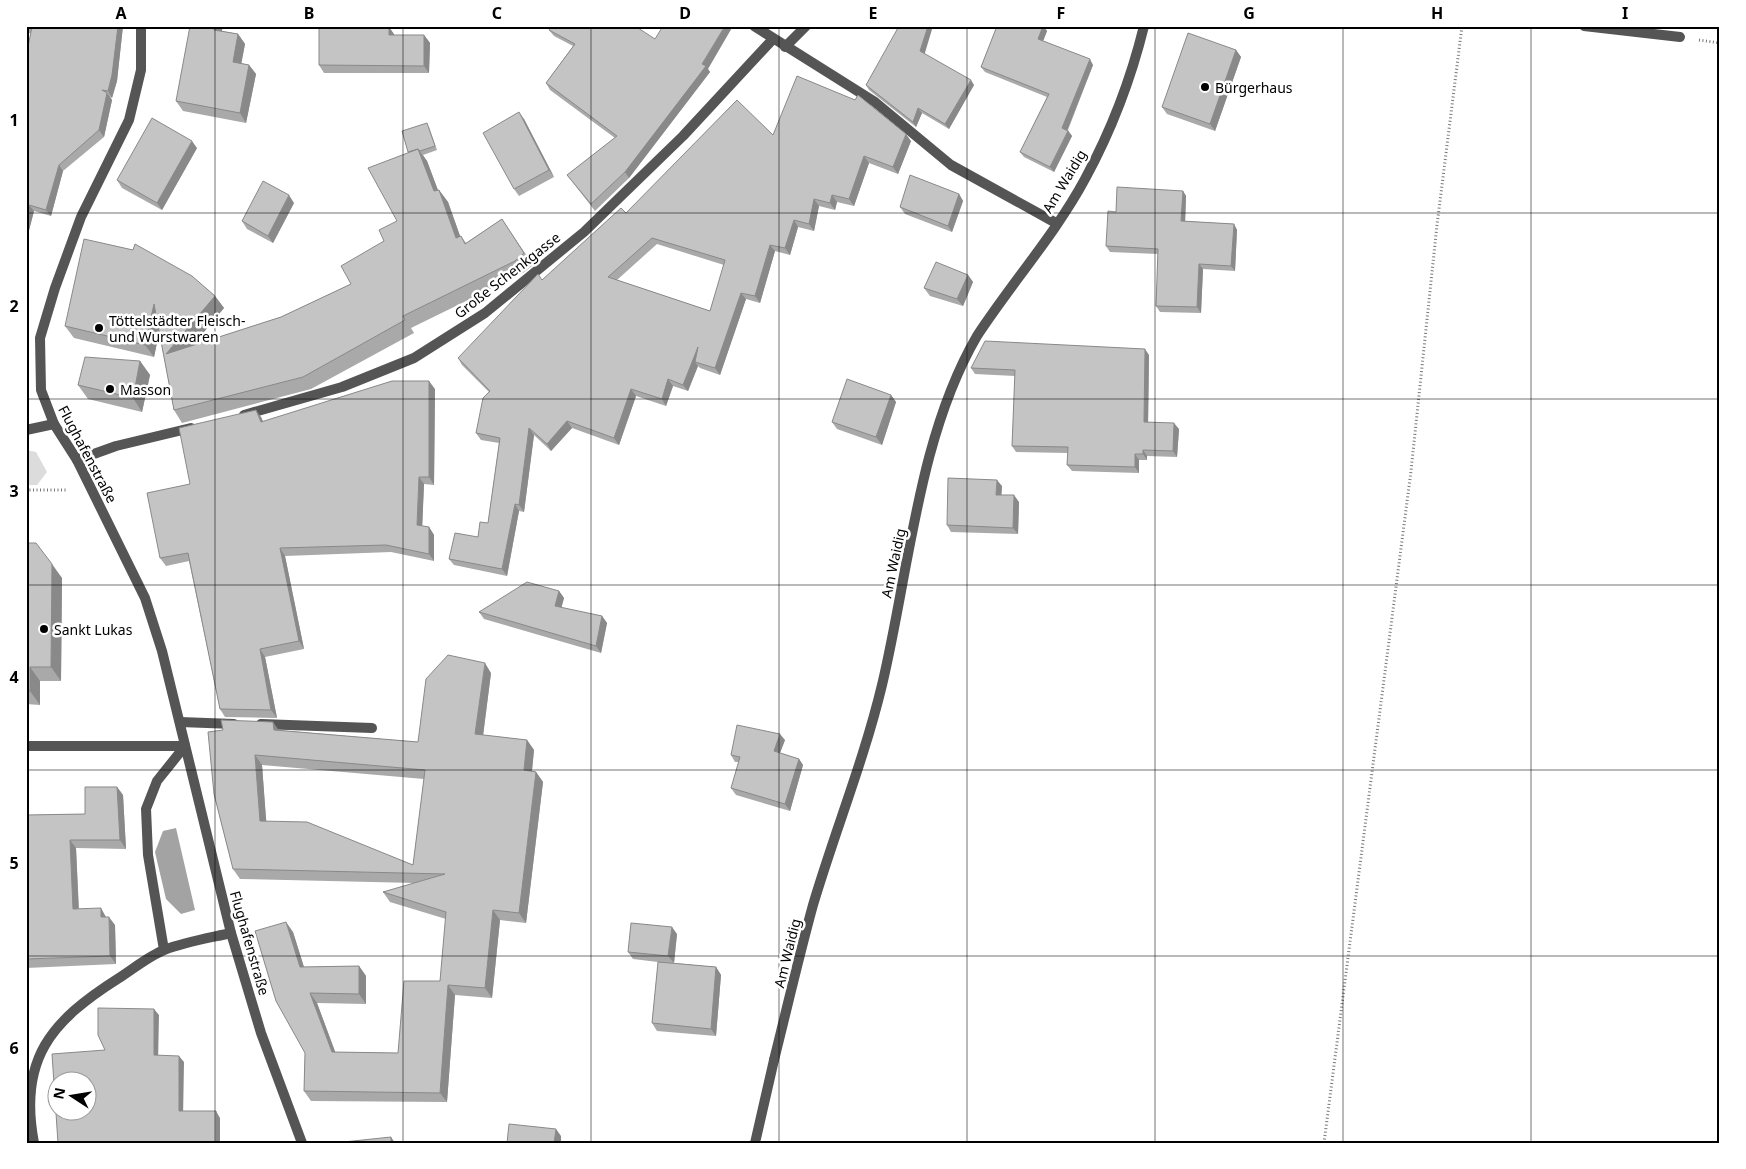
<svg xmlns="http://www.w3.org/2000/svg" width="1746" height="1169" font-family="'Noto Sans',sans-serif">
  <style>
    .green { fill: #dcdcdc }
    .water { fill: #a3a3a3 }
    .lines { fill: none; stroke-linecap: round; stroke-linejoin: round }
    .path { stroke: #777; stroke-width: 3; stroke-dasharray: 1 2.5; stroke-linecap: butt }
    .service { stroke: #555; stroke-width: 10 }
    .minor { stroke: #555; stroke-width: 10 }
    .tertiary { stroke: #555; stroke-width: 10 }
    .wall { fill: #a9a9a9; fill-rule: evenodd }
    .shaded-wall { fill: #898989 }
    .building { fill: #c4c4c4; stroke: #898989; fill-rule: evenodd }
    .grid { fill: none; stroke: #000; stroke-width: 1; stroke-opacity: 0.55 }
    .poi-dot { fill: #000; stroke: #fff; stroke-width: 2 }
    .labels { text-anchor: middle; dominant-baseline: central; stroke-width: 5; stroke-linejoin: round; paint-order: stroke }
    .poi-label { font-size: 14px; fill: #000; stroke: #fff; text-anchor: start }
    .street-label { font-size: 14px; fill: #000; stroke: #fff }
    .neatline { fill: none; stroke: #000; stroke-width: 2 }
    .grid-label { font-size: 16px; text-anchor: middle; font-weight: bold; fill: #000 }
  </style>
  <rect width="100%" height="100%" fill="#fff"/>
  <!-- green -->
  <path class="green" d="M26 450 36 452 47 472 37 485H26Z"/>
  <!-- water -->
  <path class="water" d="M176 828 195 910 181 914 166 899 155 852 163 831Z"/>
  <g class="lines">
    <!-- path -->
    <path class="path" d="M1699 40 1720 43
      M26 490H68
      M1324 1143 1411 471 1437 225 1462 26"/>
    <!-- service -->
    <path class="service" d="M785 47 806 26
      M180 722 234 724
      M261 724 372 728
      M26 746H185
      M755 1143 774 1060"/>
    <!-- minor -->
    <path class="minor" d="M754 26 875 102 951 165 1056 223
      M1584 26 1680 37
      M244 415 342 387 414 358 485 313 584 232 683 136 773 39
      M26 430 54 424
      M77 460 116 446 191 428
      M164 950 148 855 146 809 157 781 185 746
      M774 1060C787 1008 799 956 813 905 835 831 864 760 882 685 909 572 918 437 977 336 1011 284 1056 233 1085 179 1111 131 1131 79 1144 26
      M34 1143C18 1059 51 1021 119 978 133 969 149 956 164 950 185 942 209 938 231 933"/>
    <!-- tertiary -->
    <path class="tertiary" d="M141 26V70L129 120 81 217 55 288 40 338 41 390 54 424 77 460 145 598 162 651 231 933 261 1033 302 1143"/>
  </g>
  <!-- wall -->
  <path class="wall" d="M26 26H123L117 81 112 98 110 97 112 100 104 137 63 171 51 216 34 211 26 242 31 33H26Z
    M997 26H1043L1047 31 1043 41 1093 65 1068 130 1072 136 1054 172 1024 157 1020 152 1047 97 985 72 981 67Z
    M389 27 394 35H424L430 43 429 73H324L319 65Z
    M549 30 655 39 708 69 710 72 629 178 595 211 567 175 615 138 550 90 546 83 573 46 554 36Z
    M222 31 238 34 245 44 241 63 249 65 256 74 246 123 183 111 176 101Z
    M1236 50 1241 57 1215 131 1167 114 1162 107Z
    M924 54 974 85 949 129 922 113 916 127 869 90 866 85Z
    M524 119 554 177 519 196 514 189Z
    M429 127 437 150 423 155 427 161 438 190H439L448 202 460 236H461L466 243 502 219 533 265 523 273 411 328 414 333 311 389 182 423 174 410 159 332 154 357 74 338 65 326 215 296 224 308 192 346 281 317 351 284 384 241 397 221 408 152Z
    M773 135 911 141 898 174 869 163 854 206 837 202 835 210 819 206 814 231 798 227 790 255 775 251 760 303 746 299 720 375 700 368 698 366 688 391 673 386 666 406 636 396 619 445 572 428 551 451 534 435 524 512 519 511 507 576 454 565 449 559 478 537 488 523 499 443 481 440 476 433 489 392 462 365 458 358 542 280 626 213ZM657 244 724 265 710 311 617 280Z
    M197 148 162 210 122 188 117 180Z
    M1183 191 1186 196 1185 221 1234 224 1237 230 1235 271 1203 269 1201 313 1160 312 1156 306 1158 254 1110 252 1106 246Z
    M959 194 963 201 952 232 905 214 900 207Z
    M294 203 273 243 247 229 242 221Z
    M968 275 973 282 963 306 930 296 924 288Z
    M1149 355 1148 422 1179 429 1177 457 1147 456V460H1139V473L1072 471 1067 465 1068 453 1016 452 1012 446 1015 376 975 374 971 368Z
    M140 361 150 375 142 412 88 399 78 385Z
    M435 389 434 485 424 484 422 526 429 527 434 535V561L391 552 285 556 304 649 265 657 277 718 225 717 220 709 189 561 166 566 160 558 190 484 261 417 263 422Z
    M891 395 896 402 882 445 837 429 832 422Z
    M1002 486 1001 495 1019 502 1018 534 951 532 947 525Z
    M26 543 62 578 61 681H40V705L26 704Z
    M559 591 564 598 561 608 602 616 607 623 601 653 484 619 479 612Z
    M491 673 483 735 527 740 534 750 532 771 536 772 543 782 526 923 500 920 492 998 455 995 447 1102 311 1101 304 1091 305 1053 293 932 304 967 359 966 366 976V1004L317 1003 335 1052 398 1053 440 981 446 919 390 902 383 892 415 883 240 879 233 869 214 794 278 730 418 742ZM262 765 424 779 413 865 266 821Z
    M785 740 780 753 799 759 803 765 790 811 736 795 731 788 739 762H735L731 755Z
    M117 787 123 795 126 849 76 848 79 909 106 917 115 925 116 964 26 968V815L85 814Z
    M677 934 674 963 716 967 721 975 716 1036 657 1031 652 1023 658 962 633 959 628 952Z"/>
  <!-- shaded-wall -->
  <path class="shaded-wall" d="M118 26H123L117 81 112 98 108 91Z
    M214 26H223L220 39 214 30Z
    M725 26H733L708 69 710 72 629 178 625 172 702 64Z
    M928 26H933L924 56 920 51Z
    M1043 26 1047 31 1042 44 1038 39Z
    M389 27 394 34V43L389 35Z
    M238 34 245 44 240 71 233 62Z
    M424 35 430 43 429 73 424 66Z
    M1236 50 1241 57 1215 131 1210 124Z
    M1090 59 1093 65 1066 133 1062 128Z
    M249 65 256 74 246 123 240 113Z
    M971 80 974 85 949 129 945 124Z
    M107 93 112 100 104 137 99 130Z
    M918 108 922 113 916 127 913 122Z
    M519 112 524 119 554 177 549 170Z
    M1068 131 1072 136 1054 172 1050 167Z
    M906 134 911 141 898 174 893 167Z
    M192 141 197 148 162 210 157 203Z
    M418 149 427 161 443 204 434 191Z
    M864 156 869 163 854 206 849 199Z
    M59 165 63 171 51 216 46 210Z
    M439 190 448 202 465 250 456 238Z
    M1183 191 1186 196 1185 226 1181 221Z
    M959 194 963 201 952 232 948 226Z
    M289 195 294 203 273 243 268 236Z
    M832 195 837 202 835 210 830 203Z
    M814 199 819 206 814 231 809 224Z
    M29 205 34 211 26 242V217Z
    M794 220 798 227 790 255 785 248Z
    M1234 224 1237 230 1235 271 1231 266Z
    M770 245 775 251 760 303 755 296Z
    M1199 264 1203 269 1201 313 1197 307Z
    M968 275 973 282 963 306 957 299Z
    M741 293 746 299 720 375 715 368Z
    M215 296 224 308 175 367 166 354Z
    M154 304 163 316 154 357 145 345Z
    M698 347 695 362 698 366 688 391 683 385Z
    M1145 349 1149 355 1148 428 1144 422Z
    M140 361 150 375 142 412 133 398Z
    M668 379 673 386 666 406 662 399Z
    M429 381 435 389 434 485 429 477Z
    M631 389 636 396 619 445 614 438Z
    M891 395 896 402 882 445 876 437Z
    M256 410 261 417 267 430 261 422Z
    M567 421 572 428 551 451 547 444Z
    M1174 423 1179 429 1177 457 1173 451Z
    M529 428 534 435 524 512 519 505Z
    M1143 450 1147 456V460L1143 454Z
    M1135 454 1139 460V473L1135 467Z
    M419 477 424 484 422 533 417 525Z
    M997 480 1002 486 1001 502 996 495Z
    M1014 495 1019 502 1018 534 1013 528Z
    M515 504 519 511 507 576 502 569Z
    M429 527 434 535V561L429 554Z
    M280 548 285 556 304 649 299 641Z
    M52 564 62 578 61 681 51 667Z
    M559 591 564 598 560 613 555 606Z
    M602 616 607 623 601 653 596 646Z
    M260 649 265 657 277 718 271 710Z
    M485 663 491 673 482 744 475 734Z
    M30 667 40 681V705L30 691Z
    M273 722 280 732 274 730Z
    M780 734 785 740 778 758 774 751Z
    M527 740 534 750 531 780 524 770Z
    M255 755 262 765 267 831 260 821Z
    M799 759 803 765 790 811 785 804Z
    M536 772 543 782 526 923 519 913Z
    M117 787 123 795 126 849 120 840Z
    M70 840 76 848 79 918 73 909Z
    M101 908 106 917H101Z
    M493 910 500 920 492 998 485 988Z
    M109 917 115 925 116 964 110 956Z
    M286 922 293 932 307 977 300 967Z
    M672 927 677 934 674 963 668 956Z
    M359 966 366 976V1004L359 994Z
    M716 967 721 975 716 1036 711 1029Z
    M448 985 455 995 447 1102 440 1093Z
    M310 993 317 1003 339 1062 332 1052Z
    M154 1009 159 1015 158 1062 154 1055Z
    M179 1056 184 1062 183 1118 179 1111Z
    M216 1111 220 1118V1143H216Z
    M556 1129 561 1136V1143H554Z
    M391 1137 395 1143H391Z"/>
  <!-- building -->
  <path class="building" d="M26 26H118L112 75 108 91 102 90 107 93 99 130 59 165 46 210 29 205 26 217V56L32 27Z
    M190 26H214V30L238 34 233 62 249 65 240 113 176 101Z
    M319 26 389 27V35H424V66L319 65Z
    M551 26H635L655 39 663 26H725L702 64 706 66 625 172 591 204 567 175 617 136 546 83 575 44 549 30Z
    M899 26H928L920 51 971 80 945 124 918 108 913 122 866 85Z
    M997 26H1043L1038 39 1090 59 1062 128 1068 131 1050 167 1020 152 1049 94 981 67Z
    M1188 33 1236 50 1210 124 1162 107Z
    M797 76 855 100 858 95 906 134 893 167 864 156 849 199 832 195 830 203 814 199 809 224 794 220 785 248 770 245 755 296 741 293 715 368 695 362 698 347 683 385 668 379 662 399 631 389 614 438 567 421 547 444 529 428 519 505 515 504 502 569 449 559 455 533 478 537 480 522 488 523 500 438 476 433 483 398 490 391 458 358 538 274 542 280 621 208 626 213 737 100 773 135ZM652 238 725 260 710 311 608 277Z
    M519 112 549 170 514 189 483 133Z
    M152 118 192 141 157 203 117 180Z
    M427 123 435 146 420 151 418 149 408 152 402 131Z
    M418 149 434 191 439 190 456 238 461 236 465 244 502 219 524 253 515 261 403 316 405 320 303 377 174 410 154 304 145 345 65 326 84 239 133 250 135 244 192 276 215 296 166 354 281 317 351 284 341 266 384 241 379 230 397 221 368 168Z
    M910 175 959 194 948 226 900 207Z
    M263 181 289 195 268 236 242 221Z
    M1117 187 1183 191 1181 221 1234 224 1231 266 1199 264 1197 307 1156 306 1158 249 1106 246 1108 211 1116 212Z
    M936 262 968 275 957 299 924 288Z
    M985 341 1145 349 1144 422 1174 423 1173 451 1143 450V454H1135V467L1067 465 1068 447 1012 446 1015 370 971 368Z
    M85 357 140 361 133 398 78 385Z
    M847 379 891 395 876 437 832 422Z
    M392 381H429V477H419L417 525 429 527V554L386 545 280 548 299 641 260 649 271 710 220 709 188 553 160 558 147 493 190 484 179 428 256 410 261 422Z
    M948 478 997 480 996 495H1014L1013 528 947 525Z
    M26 543H36L52 564 51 667H30V691H26Z
    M527 582 559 591 555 606 602 616 596 646 479 612Z
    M448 655 485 663 475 734 527 740 524 770 536 772 519 913 493 910 485 988 448 985 440 1093 304 1091 305 1053 276 1001 255 931 286 922 300 967 359 966V994L310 993 332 1052 398 1053 404 981H440L446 912 383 892 445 874 233 869 214 794 208 732 223 730 221 720 273 722 274 730 418 742 426 679ZM255 755 425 770 413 865 307 822 260 821Z
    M737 725 780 734 774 751 799 759 785 804 731 788 740 757 731 755Z
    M85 787H117L120 840H70L73 909 101 908V917H109L110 956 26 959V815L85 814Z
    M631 923 672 927 668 956 628 952Z
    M658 962 716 967 711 1029 652 1023Z
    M98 1008 154 1009V1055L179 1056V1111H216V1143H58L52 1054 105 1050 98 1035ZM58 1082H88V1112H58Z
    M509 1124 556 1129 554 1143H507Z
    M391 1137V1143H334Z"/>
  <!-- grid -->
  <path class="grid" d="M215 26V1143M403 26V1143M591 26V1143M779 26V1143M967 26V1143M1155 26V1143M1343 26V1143M1531 26V1143M26 213H1720M26 399H1720M26 585H1720M26 770H1720M26 956H1720"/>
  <!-- markers -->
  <g class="poi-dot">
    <circle cx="1205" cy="87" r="5"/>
    <circle cx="99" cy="328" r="5"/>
    <circle cx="110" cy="389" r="5"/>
    <circle cx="44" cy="629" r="5"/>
  </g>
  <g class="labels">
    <!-- poi labels -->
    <g class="poi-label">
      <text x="1215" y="87">Bürgerhaus</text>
      <text x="109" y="320">Töttelstädter Fleisch-<tspan x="109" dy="16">und Wurstwaren</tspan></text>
      <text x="120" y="389">Masson</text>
      <text x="54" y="629">Sankt Lukas</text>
    </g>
    <!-- street labels -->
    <g class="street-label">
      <text transform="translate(1064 181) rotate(-59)">Am Waidig</text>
      <text transform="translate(507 275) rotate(-38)">Große Schenkgasse</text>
      <text transform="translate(88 454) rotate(62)">Flughafenstraße</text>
      <text transform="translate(893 563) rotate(-78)">Am Waidig</text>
      <text transform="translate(250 943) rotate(74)">Flughafenstraße</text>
      <text transform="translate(787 953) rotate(-76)">Am Waidig</text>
    </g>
  </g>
  <!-- border -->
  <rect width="1746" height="1169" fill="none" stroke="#ffffff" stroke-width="55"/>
  <!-- north arrow -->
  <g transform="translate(72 1096) rotate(282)"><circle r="24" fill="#ffffff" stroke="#999999"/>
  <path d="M0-4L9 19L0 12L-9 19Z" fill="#000000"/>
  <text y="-8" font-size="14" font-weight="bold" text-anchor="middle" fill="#000000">N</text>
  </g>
  <rect x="28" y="28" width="1690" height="1114" class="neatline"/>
  <g class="grid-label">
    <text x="121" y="19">A</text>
    <text x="309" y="19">B</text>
    <text x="497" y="19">C</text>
    <text x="685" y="19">D</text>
    <text x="873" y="19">E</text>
    <text x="1061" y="19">F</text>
    <text x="1249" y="19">G</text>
    <text x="1437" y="19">H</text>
    <text x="1625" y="19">I</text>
    <text x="14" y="126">1</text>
    <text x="14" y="312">2</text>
    <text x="14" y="497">3</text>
    <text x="14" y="683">4</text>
    <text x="14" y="869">5</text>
    <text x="14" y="1054">6</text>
  </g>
</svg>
